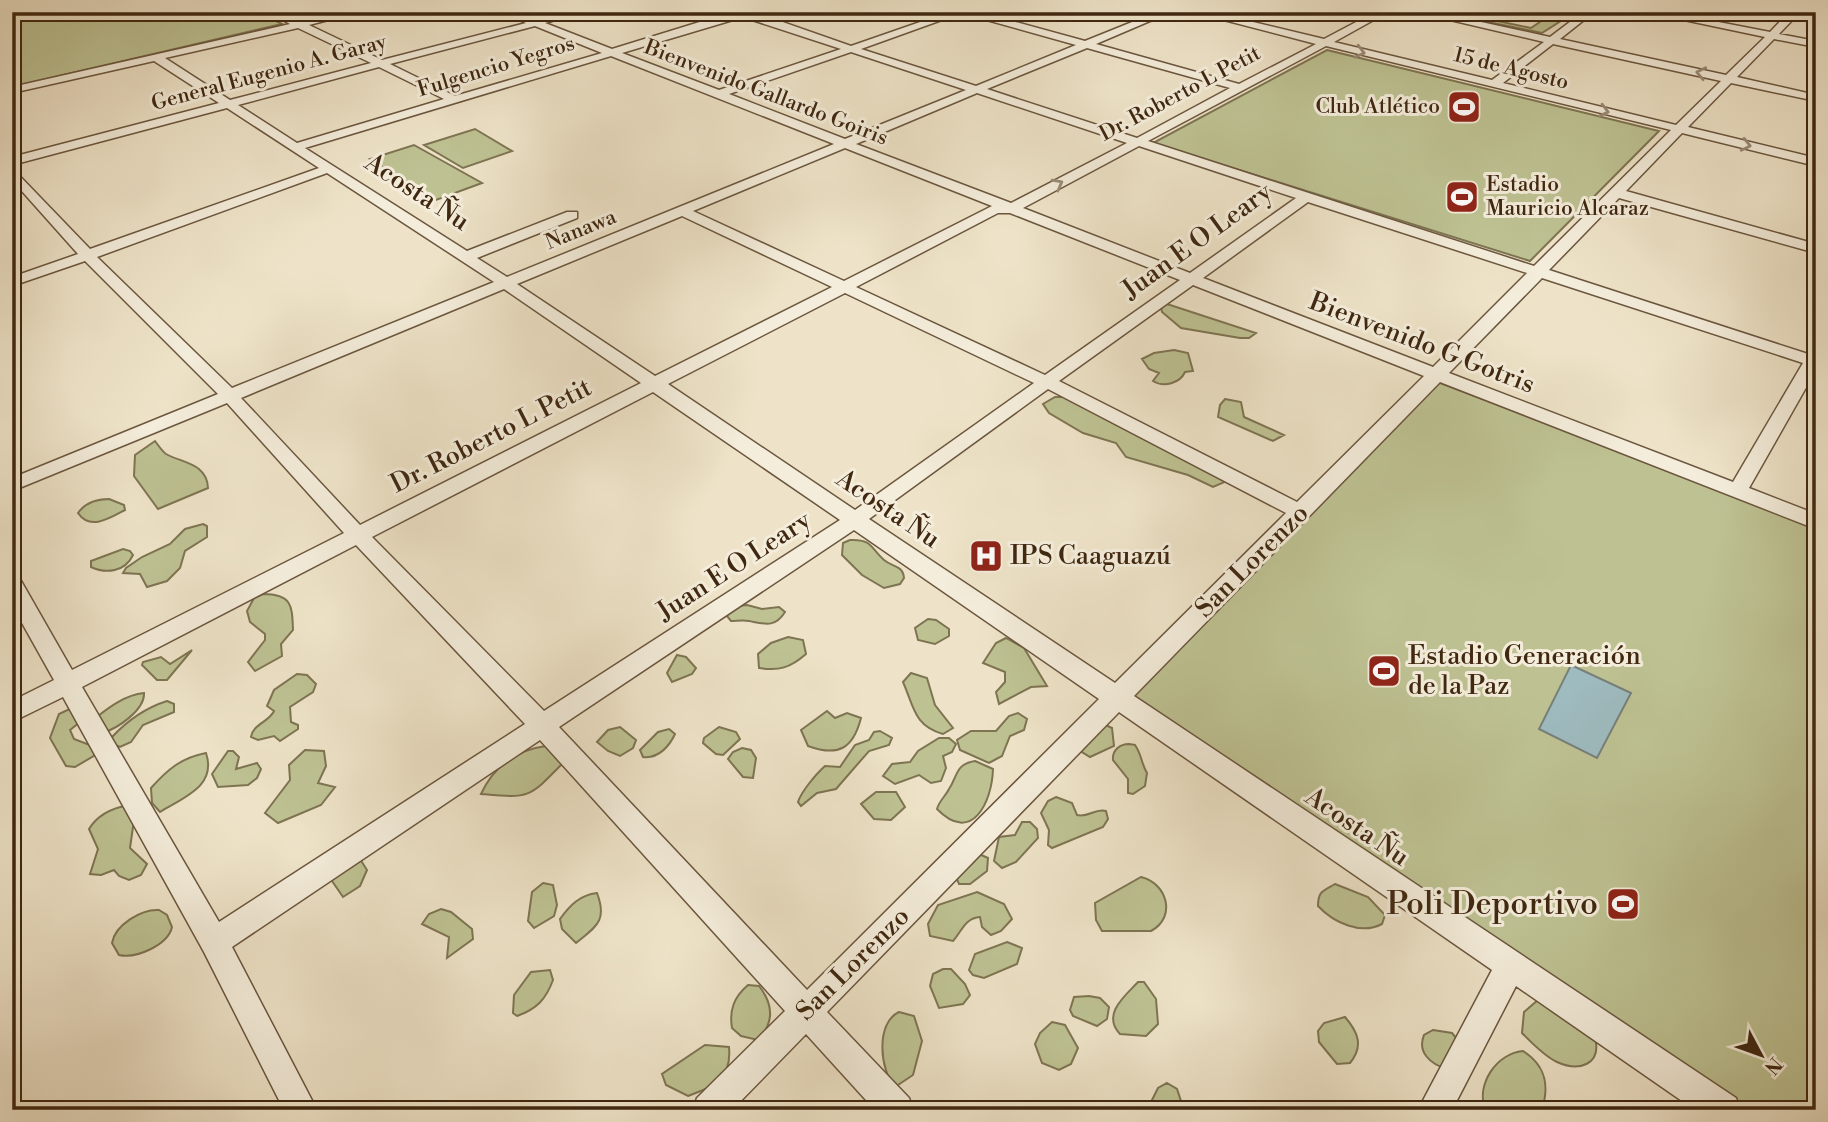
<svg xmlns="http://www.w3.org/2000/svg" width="1828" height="1122" font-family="'Libre Bodoni',serif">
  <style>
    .green { fill: #bec293; stroke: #7e7452; stroke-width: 2 }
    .water { fill: #9ebbc0; stroke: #78807a; stroke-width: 2 }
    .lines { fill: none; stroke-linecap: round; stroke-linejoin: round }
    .minor-casing { stroke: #6b563e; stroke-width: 3 }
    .minor { fill: #f4eddb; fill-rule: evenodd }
    .oneway { stroke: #9a8a76 }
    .labels { text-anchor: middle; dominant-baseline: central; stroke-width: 6; stroke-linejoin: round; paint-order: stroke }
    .far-street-label { font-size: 21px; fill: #3f2710; stroke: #f4eddb }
    .far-poi-label { font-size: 21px; fill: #3f2710; stroke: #f4eddb; text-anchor: end }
    .street-label { font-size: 26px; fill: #3f2710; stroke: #f4eddb }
    .poi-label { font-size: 26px; fill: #3f2710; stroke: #f4eddb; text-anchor: start }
    .near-poi-label { font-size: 32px; fill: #3f2710; stroke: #f4eddb; text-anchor: end }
  </style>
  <rect width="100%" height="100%" fill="#eee3c8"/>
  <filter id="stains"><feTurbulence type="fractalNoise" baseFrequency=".00286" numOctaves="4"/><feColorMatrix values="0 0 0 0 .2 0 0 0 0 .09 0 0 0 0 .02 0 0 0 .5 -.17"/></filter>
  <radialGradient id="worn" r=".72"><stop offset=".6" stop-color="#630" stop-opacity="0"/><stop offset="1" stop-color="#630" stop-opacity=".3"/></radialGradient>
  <!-- green -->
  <path class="green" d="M12 12H258L282 24 12 87Z
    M1439 12H1455L1531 28 1547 17 1546 12H1575L1542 33Z
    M1327 50 1659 131 1530 261 1153 143Z
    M475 129 512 151 463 168 424 145Z
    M414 145 482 183 436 200 370 159Z
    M1167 304 1256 333 1249 338H1240L1181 328 1162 312 1161 307Z
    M1174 350 1188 353 1193 371 1185 372C1180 383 1164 388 1153 381L1159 373 1149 369 1142 359 1154 353Z
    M1435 381 1816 526V1110H1729L1131 699Z
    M1055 397H1072L1227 481 1213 487 1188 475 1126 457 1116 443 1083 433 1049 413 1043 404Z
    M1225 399 1241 402 1244 417 1284 435 1273 441 1218 417 1220 405Z
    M155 441C158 445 162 451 166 454 182 463 207 463 208 488L158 509 134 476 135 455Z
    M109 499 124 505 125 510C110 518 90 531 78 513 85 503 97 499 109 499Z
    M203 524 207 526V537L185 551 180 568 167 581 147 587 140 574 123 573 126 568 142 557 170 544 185 529Z
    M850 540C873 539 870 548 884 560 892 567 903 565 904 578L900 584 884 588 862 575 842 555 843 543Z
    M123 549 130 551 133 555C125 572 106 574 91 567V561Z
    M263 594C293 594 292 607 293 630L281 644 282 656 255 671 248 662 265 640V634L250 622 247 611 254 598Z
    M747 605 762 609 779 607 785 612C775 628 765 624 749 621 744 620 736 621 731 621L726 615 738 606Z
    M928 619 936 620 949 629V636L935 644 918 640 915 628Z
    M788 637 803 640 806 654C790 668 779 671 759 668L758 654 771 643Z
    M1006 638 1024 648 1047 686 1031 687 999 704 996 692 1005 682V672L983 663 996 643Z
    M192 650 167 680H157L142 665 143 662 161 657 170 664Z
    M677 655 686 657 696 668 692 674 672 682 667 673Z
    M911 673 927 678 935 705 953 728 943 734C914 726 914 707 903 682Z
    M297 674 307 675 316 684 313 692 290 707 291 722 298 725V729L280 741 274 736 258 740 251 737C253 724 269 722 274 711L267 706 274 690Z
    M144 693C145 710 117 729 102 733L94 719C107 709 124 695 144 693Z
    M167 701 174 704V712L143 725 131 742 120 747 113 744 112 737C128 720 145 708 167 701Z
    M80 704V722L70 730 74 739 95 747 97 754 75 767 66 766 50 738 59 714Z
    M827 711 835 718 847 713 861 718C853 749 838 757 808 746L801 730Z
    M1018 713 1027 719 1024 730 1010 736 1002 756 989 763 960 750 957 740 971 731H996L1009 716Z
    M1099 722 1112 728 1114 746 1090 757 1082 752 1080 743Z
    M620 727 636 740 633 748 620 756 608 751 597 742 608 730Z
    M719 727 736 732 740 739 723 755 716 754 703 743 704 738Z
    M669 729 675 734C670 745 659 759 643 757L640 750 658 732Z
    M880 731 892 738 889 745 869 751 836 789 817 793 801 806 798 802C801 792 816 774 825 766L840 767 855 745 869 740 874 732Z
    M939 738H949L956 744 952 752 943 756 946 768 941 781 931 783 919 775 895 784 883 776 892 764 910 762 918 751Z
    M1129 744 1135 745C1142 755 1141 763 1147 773L1145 786 1133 794 1128 793V779L1113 760C1112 750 1120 744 1129 744Z
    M546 746 562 764C528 799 529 798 481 794 494 766 516 750 546 746Z
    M742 748 751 750 756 758 753 778 743 777 728 759 733 752Z
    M305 750 324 751 326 766 318 783 335 787 321 805 278 823 265 813 290 780 289 765Z
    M228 751H233L239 757 236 769 257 763 261 769 257 778 248 785 218 787 212 774Z
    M206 753C217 786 184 797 160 812L152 803 151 788C168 769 181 758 206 753Z
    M975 761 993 769C992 802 972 845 937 809 939 801 945 797 949 789 958 776 955 764 975 761Z
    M876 792H896L905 807 891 820 874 819 861 804Z
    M1056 797 1072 803 1077 815C1088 818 1095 808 1106 811L1108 819 1103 827 1052 848 1048 845 1049 830 1041 813 1048 801Z
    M129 805 134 820 130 848 147 864 141 875 129 880 119 876 114 870 101 875 90 874 98 849 89 829C98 814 112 808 129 805Z
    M1022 822H1030L1037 829 1038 838 1016 862 1002 868 994 861 999 837 1015 835Z
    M979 854 988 858 987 871 970 884H959L955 875Z
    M360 859 367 870 360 886 343 897 330 878Z
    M1141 877C1167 883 1177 917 1151 931H1102L1096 920 1095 903Z
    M543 883 553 885 557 905 554 916 534 928 528 921 532 892Z
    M1335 884 1368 897 1385 915 1382 924C1361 935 1334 923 1318 906 1318 891 1323 891 1335 884Z
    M977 892 1004 904 1012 919 1001 931 991 935 982 927 980 917C965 918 962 931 953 941L930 936 928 924 938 905Z
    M597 893C608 922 595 927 576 943L562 929 560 919C570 905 580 895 597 893Z
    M441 909 451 912 472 929 473 939 447 958 449 937 422 924 429 914Z
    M159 910 167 915 172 927C168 945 136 959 119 955L112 943C115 925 141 909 159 910Z
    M1007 942 1022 948 1017 964 984 978 973 975 969 970 975 954Z
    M943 969H951L965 984 970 995 963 1004 939 1008 930 986 933 974Z
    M550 970 553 980C546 999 537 1009 517 1016L513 1013 514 995 531 972Z
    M1138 982H1144L1156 999 1158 1024 1146 1036 1120 1034C1101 1014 1126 995 1138 982Z
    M748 985 759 986C774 1005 774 1023 758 1040L741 1036 732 1028C729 1010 734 997 748 985Z
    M1089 996 1100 998 1109 1007 1107 1019 1097 1026 1073 1016 1070 1010 1074 997Z
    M1539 999 1595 1037C1602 1065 1579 1072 1557 1062 1544 1056 1532 1043 1522 1033L1524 1012Z
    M899 1012 914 1016 922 1041 913 1075 895 1087C880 1071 875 1023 899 1012Z
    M1345 1017C1358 1032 1364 1046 1350 1063L1337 1064 1319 1042 1318 1031 1324 1023Z
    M1052 1022 1065 1025 1078 1048 1071 1064 1059 1070 1042 1063 1035 1044 1040 1033Z
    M1433 1030 1452 1033 1457 1039 1447 1069C1430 1064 1417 1052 1424 1035Z
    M705 1045 729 1047C732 1079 714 1086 688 1096L666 1085 662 1074Z
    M1523 1051C1545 1065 1550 1084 1542 1109L1485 1110C1476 1084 1496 1054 1523 1051Z
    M1167 1083 1177 1089 1184 1110H1147L1158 1088Z"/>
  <!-- water -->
  <path class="water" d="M1571 665 1631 693 1597 758 1539 729Z"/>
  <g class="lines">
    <defs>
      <path id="minor" d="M269 12C282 12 291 21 302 21 320 22 339 12 359 12L309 25 382 60 526 23 502 12C515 12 524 19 536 20 550 21 566 12 582 12L545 23 612 49 732 12H754L851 46 949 12H979L1085 41 1157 12H1171L1096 44 1239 84 1316 44 1193 12H1211L1324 39 1375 12H1388L1334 42 1492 80 1544 42 1416 12H1435L1550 37 1583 12H1594L1560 39 1726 75 1765 37 1646 12H1667L1770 32 1789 12H1800L1779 34 1816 41V47L1774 39 1737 77 1816 95V101L1731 83 1688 127 1816 158V166L1682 133 1626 191 1816 244V253L1619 198 1549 270 1808 354 1816 350V370L1749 488 1816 514V529L1440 382 1134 696 1736 1098 1740 1110H1695L1516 986 1452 1110H1418L1492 970 1119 712 827 1012 909 1098 913 1110H875L806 1034 732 1110H693L697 1098 785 1011 540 740 232 947 317 1110H284L204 952 63 697 12 722V701L54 680 12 605V577L20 579 72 670 344 533 227 403 12 491V478L218 394 85 261 12 286V277L78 254 12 180V168L90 249 319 168 227 108 12 165V157L219 103 154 61 12 93V87L290 24ZM964 12 965 14 1076 45 976 86 861 49ZM743 17 841 49 719 90 622 53ZM535 26 602 53 455 96 390 64ZM298 28 371 63 230 100 165 58ZM1553 44 1721 81 1676 125 1503 83ZM1326 46 1671 130 1534 266 1148 141ZM1087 48 1230 88 1137 138 987 89ZM851 52 966 90 845 139 729 94ZM611 56 834 144 507 277 477 258 577 218V212H567L467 251 305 148ZM379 67 444 99 297 143 238 105ZM977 93 1127 143 1011 203 856 144ZM1139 146 1296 198 1190 273 1023 208ZM845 148 992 206 844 281 693 211ZM327 173 494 282 232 388 97 257ZM1308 202 1527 273 1433 367 1203 278ZM998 213H1010L1180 280 1045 375 856 287ZM682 216 832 287 655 376 517 284ZM1542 278 1803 363 1733 482 1449 373ZM1193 285 1424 376 1297 502 1059 381ZM504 289 641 383 360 525 241 398ZM845 293 1034 383 855 510 668 384ZM1048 389 1286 513 1115 683 869 519ZM653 392 840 520 544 711 372 537ZM854 530 1099 699 807 990 559 727ZM356 545 525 724 219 922 82 687Z"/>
    </defs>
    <!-- minor casing -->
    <use href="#minor" class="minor-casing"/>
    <!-- minor -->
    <use href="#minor" class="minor"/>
  </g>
  <!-- one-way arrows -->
  <defs><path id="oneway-chevron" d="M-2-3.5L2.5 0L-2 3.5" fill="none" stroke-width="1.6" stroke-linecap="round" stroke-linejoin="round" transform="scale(1.75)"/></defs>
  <g class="oneway">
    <use href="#oneway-chevron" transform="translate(1360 52) rotate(14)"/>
    <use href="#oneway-chevron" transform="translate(1701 73) rotate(-168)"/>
    <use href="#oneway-chevron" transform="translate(1604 111) rotate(14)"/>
    <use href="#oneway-chevron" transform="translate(1746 145) rotate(13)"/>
    <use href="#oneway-chevron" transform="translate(1058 184) rotate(-28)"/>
  </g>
  <!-- icons -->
  <defs>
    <symbol id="stadium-square" viewBox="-11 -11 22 22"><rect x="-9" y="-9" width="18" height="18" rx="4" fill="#8f2418" stroke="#f4eddb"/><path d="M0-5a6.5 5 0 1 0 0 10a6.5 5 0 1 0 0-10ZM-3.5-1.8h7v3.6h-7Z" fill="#fff"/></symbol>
    <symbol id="hospital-square" viewBox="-11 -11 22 22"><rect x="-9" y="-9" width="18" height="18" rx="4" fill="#8f2418" stroke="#f4eddb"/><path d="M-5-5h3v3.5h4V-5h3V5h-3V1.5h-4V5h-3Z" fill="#fff"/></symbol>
  </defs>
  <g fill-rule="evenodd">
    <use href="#stadium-square" x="1445" y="88" width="38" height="38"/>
    <use href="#stadium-square" x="1443" y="178" width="38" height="38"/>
    <use href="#hospital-square" x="967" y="537" width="38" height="38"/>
    <use href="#stadium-square" x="1365" y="652" width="38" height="38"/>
    <use href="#stadium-square" x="1604" y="885" width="38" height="38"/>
  </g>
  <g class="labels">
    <!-- far-street labels -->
    <g class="far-street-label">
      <text transform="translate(496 67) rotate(-17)">Fulgencio Yegros</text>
      <text transform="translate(1511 69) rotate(14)">15 de Agosto</text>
      <text transform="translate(269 73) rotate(-15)">General Eugenio A. Garay</text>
      <text transform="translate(766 93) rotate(21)">Bienvenido Gallardo Goiris</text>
      <text transform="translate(1180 94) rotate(-28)">Dr. Roberto L Petit</text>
      <text transform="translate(581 230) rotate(-22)">Nanawa</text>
    </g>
    <!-- far-poi labels -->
    <g class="far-poi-label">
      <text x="1440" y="107">Club Atlético</text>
      <text x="1486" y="185" text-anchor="start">Estadio<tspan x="1486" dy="24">Mauricio Alcaraz</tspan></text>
    </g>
    <!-- street labels -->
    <g class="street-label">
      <text transform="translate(417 192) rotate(33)">Acosta Ñu</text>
      <text transform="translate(1197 241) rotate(-36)">Juan E O Leary</text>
      <text transform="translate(1422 343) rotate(21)">Bienvenido G Gotris</text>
      <text transform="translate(491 436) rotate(-27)">Dr. Roberto L Petit</text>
      <text transform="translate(888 509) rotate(34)">Acosta Ñu</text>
      <text transform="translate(1252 561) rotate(-45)">San Lorenzo</text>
      <text transform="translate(734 566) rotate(-33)">Juan E O Leary</text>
      <text transform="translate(1357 827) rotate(34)">Acosta Ñu</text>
      <text transform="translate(853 964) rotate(-45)">San Lorenzo</text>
    </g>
    <!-- poi labels -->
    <g class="poi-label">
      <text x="1010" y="556">IPS Caaguazú</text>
      <text x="1408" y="656">Estadio Generación<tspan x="1408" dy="30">de la Paz</tspan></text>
    </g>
    <!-- near-poi labels -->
    <g class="near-poi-label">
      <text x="1598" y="904">Poli Deportivo</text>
    </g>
  </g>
  <!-- margin -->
  <rect width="1828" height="1122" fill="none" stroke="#eee3c8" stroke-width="42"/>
  <rect x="14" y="14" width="1800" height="1094" fill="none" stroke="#3f2710" stroke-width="3.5"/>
  <rect x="21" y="21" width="1786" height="1080" fill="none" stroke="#3f2710" stroke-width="2"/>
  <!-- north arrow -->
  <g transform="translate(1761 1055) rotate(131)" stroke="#f4eddb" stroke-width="5" paint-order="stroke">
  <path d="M0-5L12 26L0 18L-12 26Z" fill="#3f2710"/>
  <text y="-10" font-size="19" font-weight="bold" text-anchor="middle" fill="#3f2710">N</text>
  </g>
  <rect width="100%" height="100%" filter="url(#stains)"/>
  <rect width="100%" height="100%" fill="url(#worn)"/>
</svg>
